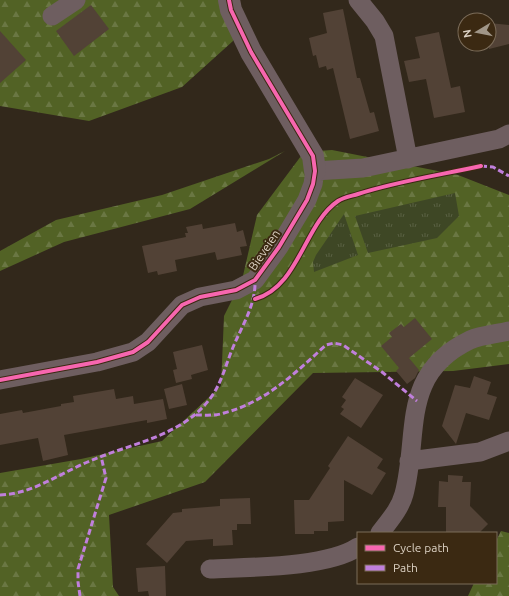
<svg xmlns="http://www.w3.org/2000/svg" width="509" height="596" font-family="Ubuntu,sans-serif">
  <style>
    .forest { fill: url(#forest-firs) }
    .park { fill: url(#park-tufts) }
    .building { fill: #524236 }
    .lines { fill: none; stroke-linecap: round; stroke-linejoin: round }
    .minor { stroke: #6e5e60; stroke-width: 19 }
    .tertiary { stroke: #6e5e60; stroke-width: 22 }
    .quiet { stroke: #c07fdc; stroke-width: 3; stroke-dasharray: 6 3; stroke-linecap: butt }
    .cycleway-casing { stroke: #3b2912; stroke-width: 6 }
    .cycleway { stroke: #f766af; stroke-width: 4 }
    .labels { text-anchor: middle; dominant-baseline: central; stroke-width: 4; stroke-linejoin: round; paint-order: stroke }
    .street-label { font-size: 12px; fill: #dcd1c3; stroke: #3b2912 }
  </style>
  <defs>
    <pattern id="forest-firs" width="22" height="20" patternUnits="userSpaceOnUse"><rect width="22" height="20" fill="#526225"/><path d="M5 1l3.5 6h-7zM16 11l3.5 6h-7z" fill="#6a7743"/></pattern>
    <pattern id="park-tufts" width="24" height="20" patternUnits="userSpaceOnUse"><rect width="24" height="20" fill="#3e4725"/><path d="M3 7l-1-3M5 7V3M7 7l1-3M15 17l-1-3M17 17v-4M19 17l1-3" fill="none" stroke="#596043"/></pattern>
  </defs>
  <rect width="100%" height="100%" fill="#32281b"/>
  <!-- forest -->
  <path class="forest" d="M0 0H240L233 41 182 87 89 121 0 106Z
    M332 150 458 175 509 195V364L453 371 313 373 205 482 109 515 113 587 119 596H0V473L81 459 162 441 221 386 224 316 242 280 257 215 304 152Z
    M285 151 190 209 64 242 0 271V251L56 220 162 195 269 159Z
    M501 531 509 533V596H468L474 583H496V541Z"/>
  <!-- park -->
  <path class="park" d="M455 193 459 216 437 238 368 253 355 216Z
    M344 214 358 255 314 272 313 262 316 255Z"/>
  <!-- building -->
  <path class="building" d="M91 5 109 29 74 56 56 31Z
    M343 9 357 78H360L370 113 374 112 379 131 350 139 333 68 327 70 326 66 319 68 316 55 313 56 309 38 327 33 323 13Z
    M489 23 509 25V44L489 49Z
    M0 31 26 60 0 83Z
    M439 32 451 88 460 86 465 112 434 118 426 79 409 82 404 61 420 58 415 37Z
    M235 223 237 232 243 230 247 246 240 247 242 255 217 260 215 252 175 260 177 271 158 275 157 271 148 273 142 246 186 237 185 233H188L186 227 202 224 203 229Z
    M415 318 432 339 409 358 419 370 415 378 407 384 396 371 399 368 381 346 392 337 389 333 401 324 404 327Z
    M202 345 208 370 191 375 192 379 176 383 173 370 177 369 173 352Z
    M474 376 491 382 487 394 497 397 489 420 466 413 456 444 442 426 455 385 470 388Z
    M355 378 383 395 361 428 340 414 344 409 341 407 346 400 342 397Z
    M182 384 187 405 169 409 164 389Z
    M114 389 116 399 133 396 134 404 163 399 167 419 147 423V420L64 435 68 455 43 461 38 438 0 445V414L22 410 23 413 61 406V404L74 402 73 396Z
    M348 436 383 459 377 468 386 473 372 495 344 480V521L328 522V531H314V534H295L294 500H309L330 468 328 466Z
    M448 475 463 476 462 482H471L470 506 488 524 479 533H446V507H438L439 481 448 482Z
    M250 498 251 524H237V530H232L233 545 213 546V539L186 541 167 563 146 544 173 513 182 512V509L220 506V499Z
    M165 566 166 596H149L148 591 138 592 136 568Z"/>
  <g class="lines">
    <!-- minor -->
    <path class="minor" d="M358 0 375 21 384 36 408 159
      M52 16 76 0
      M0 380 97 362 133 352 148 342 182 305 200 297 236 290 255 280 279 247 307 200 313 184 315 171 363 168 499 139 509 134
      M409 461 480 452 509 441
      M380 533C389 521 400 509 404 494 420 433 399 374 470 340 482 335 497 334 509 331
      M210 569C249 567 326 568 358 547"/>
    <!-- tertiary -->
    <path class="tertiary" d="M229 0 231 10 251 52 313 156 315 171"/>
    <!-- quiet -->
    <path class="quiet" d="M481 166 493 167 509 176
      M196 415C205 415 216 416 224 413 266 402 295 373 326 345L334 343 343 345 382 372 417 401
      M0 495C33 494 60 473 90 461 134 442 186 436 214 393 223 378 227 361 234 345 243 324 256 304 255 280
      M80 596 78 582V569L106 478 101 456"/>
    <defs>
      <path id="cycleway" d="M255 299C299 287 304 224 338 201 344 197 352 196 358 194 398 181 440 175 481 166
        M0 380 97 362 133 352 148 342 182 305 200 297 236 290 255 280 279 247 307 200 313 184 315 171 313 156 251 52 231 10 229 0"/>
    </defs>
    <!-- cycleway casing -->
    <use href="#cycleway" class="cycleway-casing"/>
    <!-- cycleway -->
    <use href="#cycleway" class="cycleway"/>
  </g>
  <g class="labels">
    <!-- street labels -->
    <g class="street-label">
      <text transform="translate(264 250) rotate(-56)">Bieveien</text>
    </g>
  </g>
  <!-- legend -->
  <rect x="357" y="532" width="140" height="52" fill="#3b2912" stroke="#7b6c59"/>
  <rect x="365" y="545" width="20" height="6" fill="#f766af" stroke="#7b6c59"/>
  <text x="393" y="552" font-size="12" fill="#dcd1c3">Cycle path</text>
  <rect x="365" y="565" width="20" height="6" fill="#c07fdc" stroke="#7b6c59"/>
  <text x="393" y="572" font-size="12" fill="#dcd1c3">Path</text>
  <!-- north arrow -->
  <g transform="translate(477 32) rotate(260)"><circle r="19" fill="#3b2912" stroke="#7b6c59"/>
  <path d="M0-3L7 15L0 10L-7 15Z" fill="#a09688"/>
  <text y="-6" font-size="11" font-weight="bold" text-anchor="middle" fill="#dcd1c3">N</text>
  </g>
</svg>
